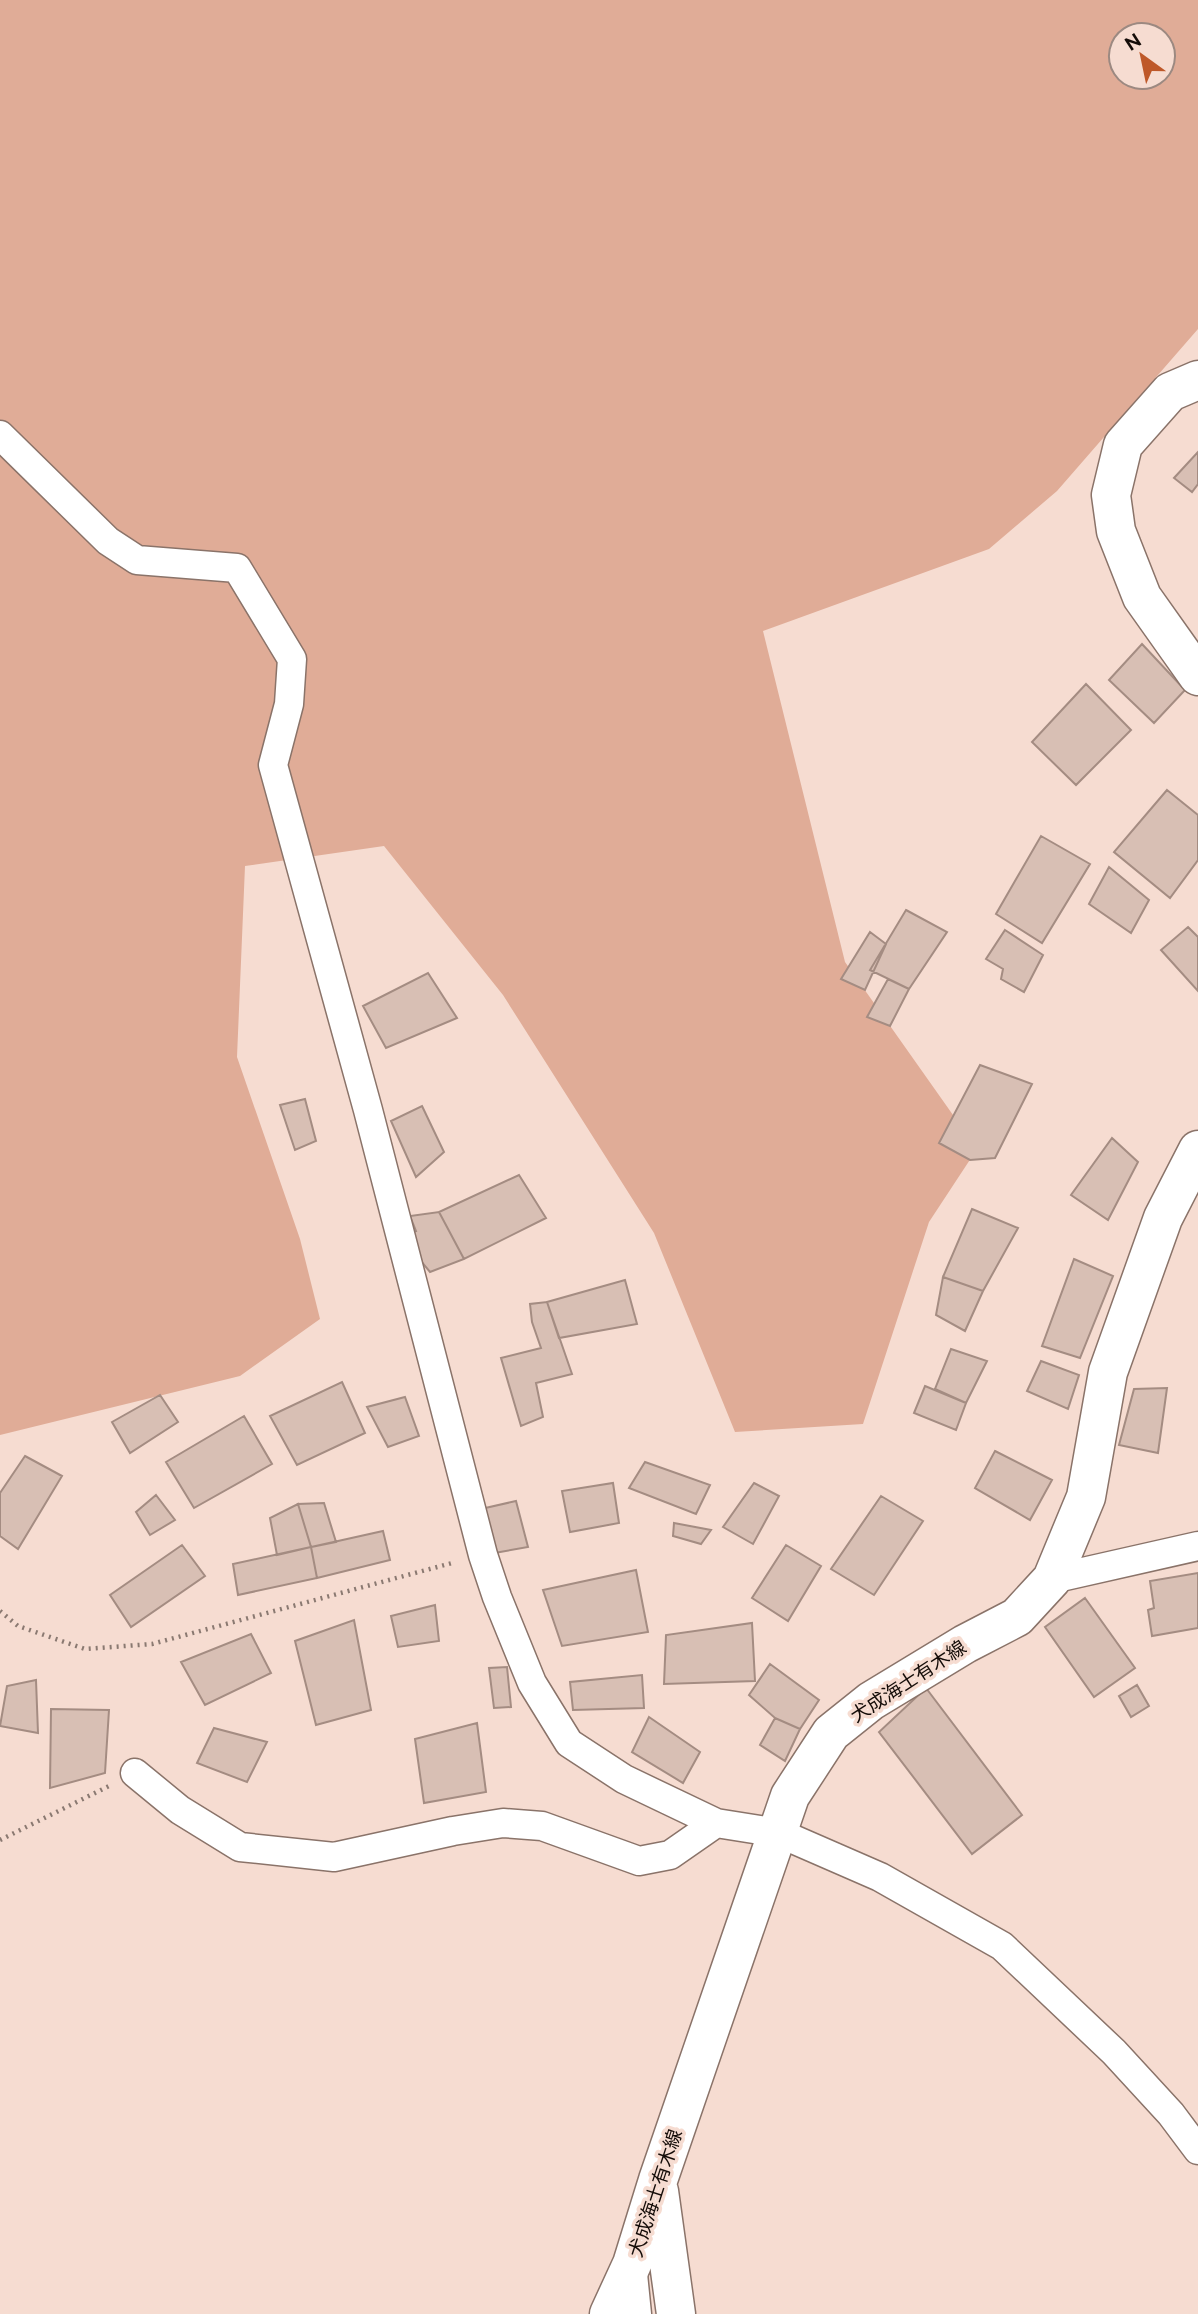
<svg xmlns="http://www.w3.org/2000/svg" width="1198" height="2314" font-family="Raleway,'Noto Sans JP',sans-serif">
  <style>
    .green { fill: #e0ac97; fill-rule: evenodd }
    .building { fill: #d8bfb4; stroke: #a48c82; stroke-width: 2 }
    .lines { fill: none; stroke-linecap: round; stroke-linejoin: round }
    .street-casing { stroke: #8a7369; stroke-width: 31 }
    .secondary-casing { stroke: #8a7369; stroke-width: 41 }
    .path { stroke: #8a7971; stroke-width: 4.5; stroke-dasharray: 2 5; stroke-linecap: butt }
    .street { stroke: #fff; stroke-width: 28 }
    .secondary { stroke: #fff; stroke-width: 38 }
    .labels { text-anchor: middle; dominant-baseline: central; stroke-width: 7; stroke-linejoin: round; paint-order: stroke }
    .street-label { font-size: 19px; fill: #140c08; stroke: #f6dcd1 }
  </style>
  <rect width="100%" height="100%" fill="#f6dcd1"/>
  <!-- green -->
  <path class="green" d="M0 0H1198V329L1057 491 989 549 763 631 845 962 977 1149 929 1222 863 1424 735 1432 654 1233 503 995 384 846 245 866 237 1057 300 1239 320 1319 240 1376 0 1435ZM1121 35H1163V77H1121Z"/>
  <!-- building -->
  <path class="building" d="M1198 452V484L1192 492 1174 478Z
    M1142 644 1185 690 1154 723 1109 680Z
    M1086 684 1131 730 1076 785 1032 742Z
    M1167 790 1198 815V860L1170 898 1114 852Z
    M1041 836 1090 864 1042 943 996 914Z
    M1109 867 1149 900 1131 933 1089 904Z
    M906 910 947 932 909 989 870 970Z
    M1188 927 1198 937V991L1161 950Z
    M1005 930 1043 955 1024 992 1001 979 1003 969 986 959Z
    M870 932 886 944 865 990 841 979Z
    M428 973 457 1018 386 1048 363 1006Z
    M888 979 909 989 890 1026 867 1017Z
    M980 1065 1032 1084 995 1158 970 1160 939 1143Z
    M305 1099 316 1141 295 1150 280 1105Z
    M422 1106 444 1152 416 1177 391 1121Z
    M1112 1138 1138 1162 1108 1220 1071 1195Z
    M519 1175 546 1218 464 1259 439 1212Z
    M972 1209 1018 1228 983 1291 943 1277Z
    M439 1212 464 1259 430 1272 400 1236 416 1231 410 1216Z
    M1074 1259 1113 1276 1080 1358 1042 1346Z
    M943 1277 983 1291 965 1331 936 1315Z
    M625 1280 637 1324 559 1338 547 1302Z
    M547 1302 572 1374 536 1383 543 1417 521 1426 501 1358 541 1348 532 1322 530 1304Z
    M951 1349 987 1361 966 1403 935 1389Z
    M1041 1361 1079 1375 1068 1409 1027 1391Z
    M342 1382 365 1433 297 1465 270 1416Z
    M925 1386 966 1403 956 1430 914 1413Z
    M1167 1388 1158 1453 1119 1445 1134 1389Z
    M160 1395 178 1422 130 1453 112 1422Z
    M405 1397 419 1436 388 1447 367 1407Z
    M244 1416 272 1464 194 1508 166 1462Z
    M995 1451 1052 1480 1030 1520 975 1488Z
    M25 1456 62 1476 18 1549 0 1536V1493Z
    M645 1462 710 1485 696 1514 629 1488Z
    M613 1483 619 1523 570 1532 562 1491Z
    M754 1483 779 1496 753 1544 723 1527Z
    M156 1495 175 1520 150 1535 136 1512Z
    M881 1496 923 1521 874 1595 831 1569Z
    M516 1501 528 1547 483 1555 472 1511Z
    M324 1503 336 1542 311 1547 298 1504Z
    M298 1504 311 1547 277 1555 270 1518Z
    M674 1523 711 1530 701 1544 673 1536Z
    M383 1531 390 1560 317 1578 311 1547Z
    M182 1545 205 1576 131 1627 110 1595Z
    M786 1545 821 1566 788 1621 752 1598Z
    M311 1547 317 1578 238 1595 233 1564Z
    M636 1570 648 1632 562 1646 543 1590Z
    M1198 1573V1628L1152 1636 1148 1610 1154 1608 1150 1581Z
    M1085 1598 1135 1668 1094 1697 1045 1627Z
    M435 1605 439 1641 398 1647 391 1616Z
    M354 1620 371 1710 316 1725 295 1641Z
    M752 1623 755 1681 664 1684 666 1635Z
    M251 1634 271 1673 205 1705 181 1662Z
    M770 1664 819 1700 800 1729 775 1718 749 1695Z
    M507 1667 511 1707 494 1708 489 1668Z
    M642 1675 644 1708 573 1710 570 1682Z
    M36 1680 38 1733 0 1726 7 1686Z
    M1137 1685 1149 1706 1131 1717 1119 1696Z
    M926 1688 1022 1815 972 1854 879 1732Z
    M51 1709 109 1710 105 1773 50 1788Z
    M649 1717 700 1752 683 1783 632 1752Z
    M775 1718 800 1729 785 1761 760 1745Z
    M477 1723 486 1792 424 1803 415 1739Z
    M214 1728 267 1742 247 1782 197 1763Z"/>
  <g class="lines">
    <defs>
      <path id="street" d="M0 435 108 541 137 560 237 568 292 659 289 704 273 765 368 1110 483 1555 497 1597 532 1683 569 1743 624 1779 716 1823 779 1833 880 1877 1002 1946 1114 2052 1171 2114 1198 2150
        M1052 1579 1198 1546
        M135 1773 180 1810 240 1847 334 1857 453 1831 503 1823 542 1826 639 1861 670 1855 716 1823
        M632 2264 637 2314"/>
      <path id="secondary" d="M1198 380 1170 392 1123 445 1111 495 1116 531 1142 597 1198 676
        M659 2191 676 2314
        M609 2314 632 2264 658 2180 790 1796 831 1733 871 1701 965 1644 1017 1617 1052 1579 1086 1497 1108 1372 1163 1218 1198 1150"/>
    </defs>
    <!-- street casing -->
    <use href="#street" class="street-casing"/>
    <!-- secondary casing -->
    <use href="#secondary" class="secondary-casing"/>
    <!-- path -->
    <path class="path" d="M0 1611 18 1626 85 1649 152 1644 452 1563
      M0 1840 109 1786"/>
    <!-- street -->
    <use href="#street" class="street"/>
    <!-- secondary -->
    <use href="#secondary" class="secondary"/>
  </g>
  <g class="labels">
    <!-- street labels -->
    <g class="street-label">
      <text transform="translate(908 1681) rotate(-33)">犬成海士有木線</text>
      <text transform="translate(655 2193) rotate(-72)">犬成海士有木線</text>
    </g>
  </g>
  <!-- north arrow -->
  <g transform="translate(1142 56) rotate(327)"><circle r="33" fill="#f6dcd1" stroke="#9c8981" stroke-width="2"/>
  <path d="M0-5L12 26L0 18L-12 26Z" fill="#be5829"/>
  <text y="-10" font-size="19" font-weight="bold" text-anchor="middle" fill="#140c08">N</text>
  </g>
</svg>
